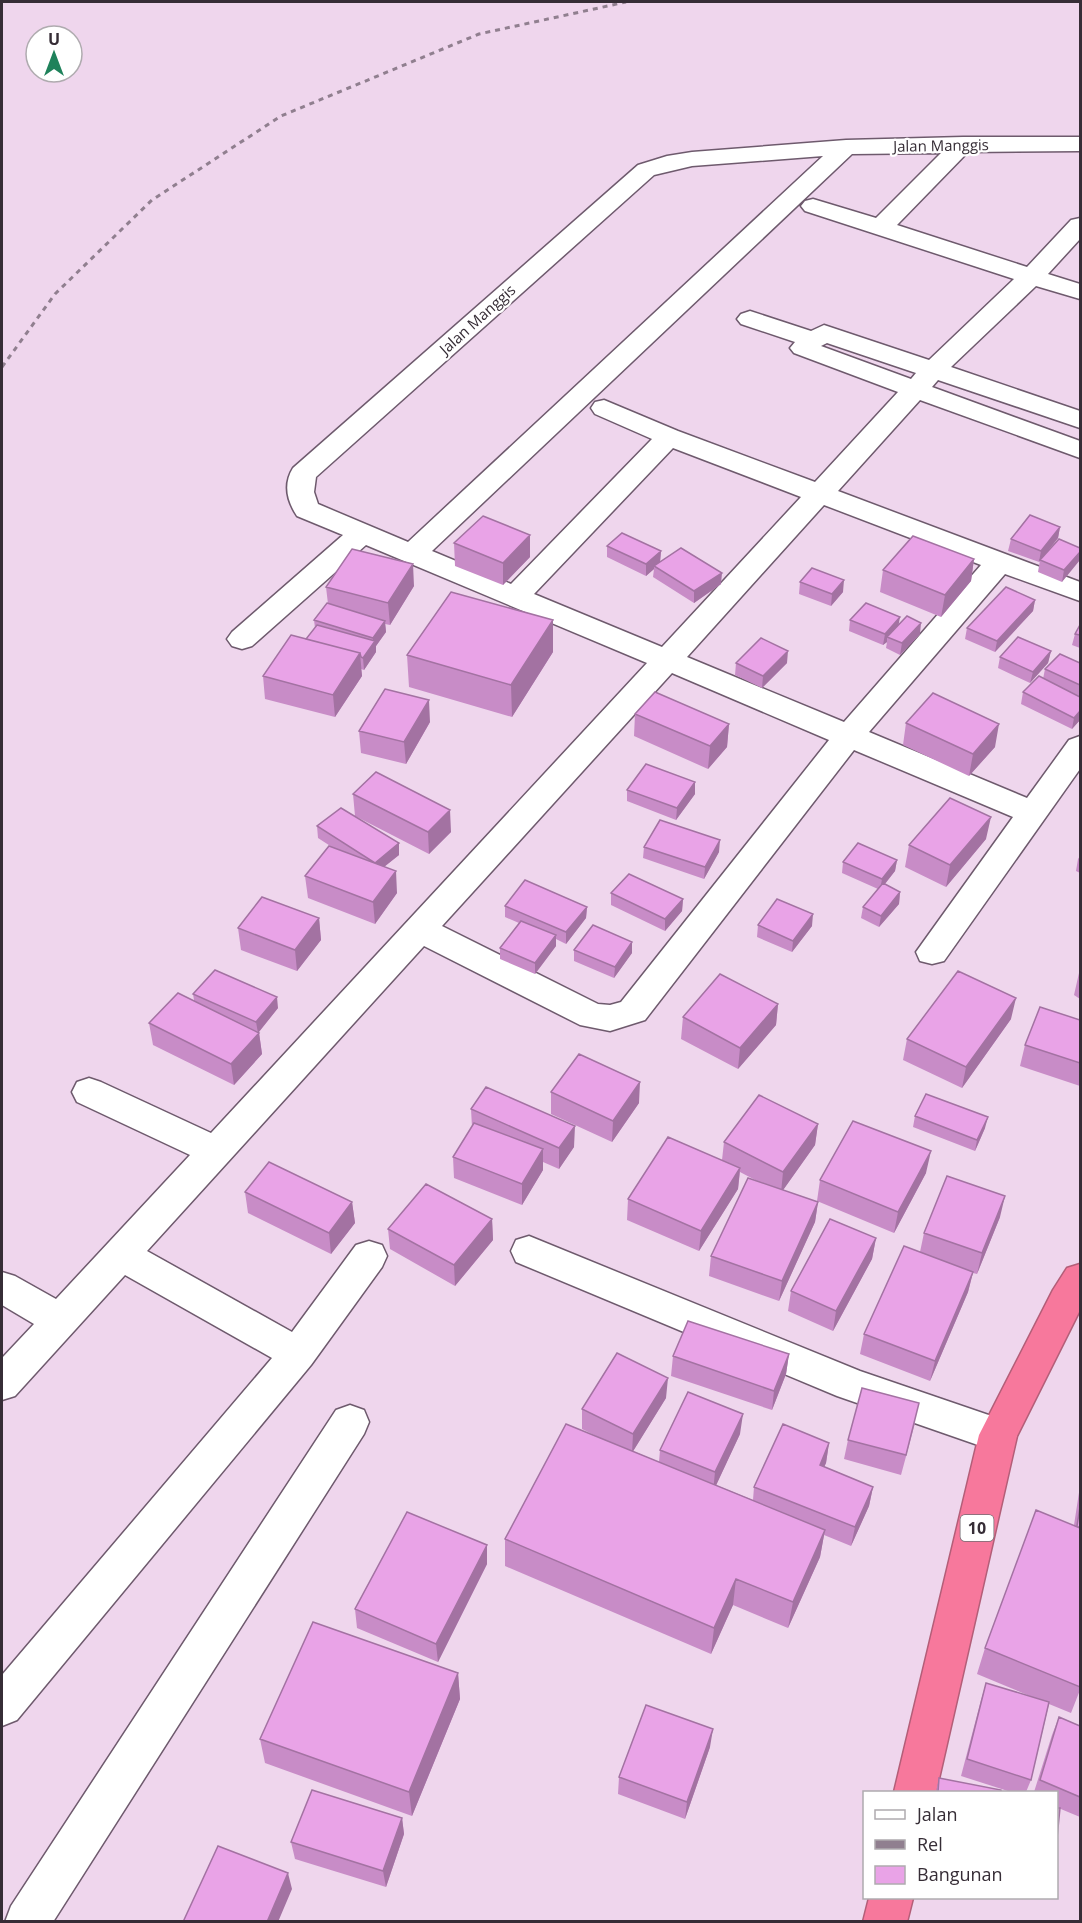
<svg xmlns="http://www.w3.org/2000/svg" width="1082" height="1923" font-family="'Open Sans',sans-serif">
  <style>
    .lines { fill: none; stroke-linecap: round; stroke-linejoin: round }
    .street-casing { stroke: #6e5a6d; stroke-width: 3 }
    .highway-casing { stroke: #b35e78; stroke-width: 3 }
    .street { fill: #fff; fill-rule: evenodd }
    .highway { fill: #f7789c; fill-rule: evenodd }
    .rail { stroke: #907f8f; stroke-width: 3; stroke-dasharray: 5 5; stroke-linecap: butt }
    .wall { fill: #c88cc7 }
    .shaded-wall { fill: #a372a2 }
    .building { fill: #e9a3e7; stroke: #a372a2; stroke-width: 1.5 }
    .labels { text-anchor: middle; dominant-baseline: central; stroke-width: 4.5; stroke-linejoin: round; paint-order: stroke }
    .far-street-label { font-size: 15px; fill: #362d36; stroke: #fff }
    .shield { fill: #fff; stroke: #726c72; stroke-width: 1.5 }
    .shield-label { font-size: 16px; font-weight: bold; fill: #362d36 }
  </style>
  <rect width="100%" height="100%" fill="#efd6ed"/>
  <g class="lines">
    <defs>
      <path id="street" d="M963 137H1080V151L968 152 897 225 1027 267 1071 220 1080 218V239L1048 274 1080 284V299L1036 286 951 367 1080 411V428L938 380 932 387 1080 441V458L920 400 838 491 1080 582V601L1005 574 869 732 1027 798 1069 740 1080 736V769L944 961 932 964 920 961 916 952 1013 817 854 750 645 1020 610 1031 580 1025 424 946 147 1251 292 1332 356 1245 369 1241 382 1245 387 1256 382 1267 311 1365 17 1720 2 1726V1675L272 1358 125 1275 15 1396 2 1400V1358L34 1324 2 1305V1272L15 1276 56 1299 190 1155 77 1102 72 1092 77 1082 89 1078 101 1082 211 1133 647 663 366 545 252 646 242 649 232 646 227 639 232 632 343 535 297 516C287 501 283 484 293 468L638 165 667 156 692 152 846 140ZM941 153 876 218 813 199 805 201 801 206 805 211 1014 279 929 360 824 325 811 331 750 311 741 314 737 319 741 324 795 342 790 348 794 353 898 392 815 482 678 431 604 400 595 402 591 408 595 414 652 439 511 584 432 551 852 154ZM823 156 408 542 318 504 314 492 316 477 654 175 692 166ZM827 343 916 373 911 379 821 346ZM673 448 801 497 662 647 534 594ZM824 505 981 565 844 722 687 657ZM672 673 829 740 621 1002 610 1005 598 1004 442 926Z
        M529 1236 860 1371 1012 1423 1017 1435 1012 1447 998 1452 837 1396 516 1262 511 1251 516 1240Z
        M350 1405 364 1410 369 1422 364 1434 53 1922H5L11 1906 336 1410Z"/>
      <path id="highway" d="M1080 1264V1310L1017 1436 936 1792H894L979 1435 1053 1290 1067 1268Z
        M869 1898H913L907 1922H863Z"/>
    </defs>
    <!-- street casing -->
    <use href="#street" class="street-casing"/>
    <!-- highway casing -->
    <use href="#highway" class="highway-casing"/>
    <!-- street -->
    <use href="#street" class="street"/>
    <!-- highway -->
    <use href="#highway" class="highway"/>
    <!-- rail -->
    <path class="rail" d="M2 367 55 294 152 200 281 116 479 34 626 2"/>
  </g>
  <!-- wall -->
  <path class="wall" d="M1060 527 1058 538 1039 562 1008 551 1011 539Z
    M530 535V557L503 585 455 566 454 543Z
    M607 546 661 551 660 561 721 584 694 603 653 577 654 569 646 576 607 557Z
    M1080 548 1062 582 1038 572 1040 560Z
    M974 559 971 581 941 617 880 592 883 570Z
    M800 582 843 592 831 606 799 594Z
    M414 586 390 625 385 624 386 632 376 646V652L364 670 361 669 362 676 335 717 265 699 263 676 306 639 315 628 314 620 328 604 326 587Z
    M1035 600 1033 611 995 652 965 639 967 628Z
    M850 620 899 624 920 634 900 655 886 648 887 642 883 645 849 631Z
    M1080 625V648L1072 645 1075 634Z
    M1051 651 1048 663 1030 683 998 668 1000 657Z
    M553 652 512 717 409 687 407 655Z
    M736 663H787L762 688 735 675Z
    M1080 663V720L1072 729 1021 704 1023 692 1043 679 1045 669Z
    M635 714 729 724 727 747 708 769 634 736Z
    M430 722 406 764 361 753 359 731Z
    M906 723 995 747 969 776 903 745Z
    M695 782V794L676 820 627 801V790Z
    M353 794 451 832 429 854 355 816Z
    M317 826 399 855 384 867 397 893 375 924 308 898 305 876 335 849 318 838Z
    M986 839 946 887 905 867 909 845Z
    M644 847 719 852 704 879 643 858Z
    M1080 856V873L1076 871 1078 859Z
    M897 860 895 871 885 884 900 892 899 904 879 927 861 918 863 907 878 889 842 873 843 862Z
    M611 893 683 899 682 911 665 931 611 905Z
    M505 906 587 907 586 918 566 944 556 939V946L535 974 500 959V948L519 923 505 917Z
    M319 918 321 940 297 971 241 950 238 928Z
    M758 925 812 926 792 952 757 937Z
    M574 950 632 953 614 978 574 961Z
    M1080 971V999L1074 995 1079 973Z
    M193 994 278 1008 259 1032 262 1054 234 1085 153 1045 149 1023 194 1000Z
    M778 1004 776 1025 738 1069 681 1039 683 1017Z
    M1011 1019 962 1088 903 1060 907 1039Z
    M1080 1020V1086L1020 1066 1025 1045Z
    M551 1092 639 1103 612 1142 551 1114Z
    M471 1109 574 1147 559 1169 543 1162V1170L522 1205 454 1178 453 1157 472 1127Z
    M915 1116 985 1128 975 1151 913 1127Z
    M818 1124 815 1145 783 1190 818 1202 815 1222 779 1301 709 1276 711 1256 757 1181 740 1172 738 1189 699 1251 627 1220 628 1199 722 1160 724 1142Z
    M926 1173 894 1233 817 1201 820 1180Z
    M245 1192 352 1202 355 1223 331 1254 248 1213Z
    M1000 1217 977 1274 973 1273 968 1292 930 1381 860 1354 864 1334 920 1252 924 1233Z
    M492 1219 493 1240 455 1286 390 1249 388 1229Z
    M876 1238 872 1259 833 1331 788 1311 791 1291Z
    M789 1354 786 1374 772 1410 671 1376 673 1356Z
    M666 1398 633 1451 659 1462 660 1450 740 1434 716 1485 753 1500 754 1487 829 1443 826 1463 824 1467 873 1487 869 1506 851 1546 824 1535 820 1557 788 1628 733 1605 711 1654 505 1566V1539L600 1438 582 1429V1409Z
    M915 1423 901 1475 844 1459 848 1440Z
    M1080 1486V1690L1071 1713 1049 1704 1031 1780 1026 1792H1011L961 1776 981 1700 986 1683 1037 1699 977 1674 985 1648 1074 1525Z
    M487 1545V1564L438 1662 357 1628 355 1609Z
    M458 1673 460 1699 412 1816 265 1763 260 1739Z
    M1059 1717 1080 1726V1817L1056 1807V1792H1034L1052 1735Z
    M710 1747 685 1819 618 1794 619 1777Z
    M939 1778 1001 1792H936L937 1787Z
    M402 1818 404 1834 386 1887 295 1859 291 1842Z"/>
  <!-- shaded-wall -->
  <path class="shaded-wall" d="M1060 527 1058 538 1039 562 1041 551Z
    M530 535V557L503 585V563Z
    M661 551 660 563 654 566V569L646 576V564Z
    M1080 552V560L1062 582 1064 570Z
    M974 559 971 581 941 617 945 595Z
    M413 564 414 586 390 625 388 603Z
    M722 573 721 584 694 603V591Z
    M844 580 843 592 831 606 832 594Z
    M1035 600 1033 611 995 652 997 641Z
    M900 617 898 628 887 637V642L883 645 885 634Z
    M553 620V652L512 717 511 685Z
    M385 621 386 632 376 646V652L364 670 363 658 373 644V638Z
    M921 623 920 634 900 655 902 643Z
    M788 651 787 663 762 688 763 676Z
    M1051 651 1048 663 1030 683 1033 672Z
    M360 653 362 676 335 717 333 695Z
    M429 700 430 722 406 764 404 742Z
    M1080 711V720L1072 729 1074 718Z
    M729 724 727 747 708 769 710 746Z
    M999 724 995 747 969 776 973 754Z
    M695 782V794L676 820 677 808Z
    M450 810 451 832 429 854 428 832Z
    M991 817 986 839 946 887 950 865Z
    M720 840 719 852 704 879 705 867Z
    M399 843V855L375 874V863Z
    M897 860 895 871 880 890 882 879Z
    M396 871 397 893 375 924 373 902Z
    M900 892 899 904 879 927 881 916Z
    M683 899 682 911 665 931V919Z
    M587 907 586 918 566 944V932Z
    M813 914 812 926 792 952 793 941Z
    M319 918 321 940 297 971 295 950Z
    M556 935V946L535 974V963Z
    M632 942V953L614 978 615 967Z
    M277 997 278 1008 258 1033 256 1022Z
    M1016 998 1011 1019 962 1088 966 1067Z
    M778 1004 776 1025 738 1069 740 1048Z
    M259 1033 262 1054 234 1085 231 1064Z
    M640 1082 639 1103 612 1142 613 1121Z
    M988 1117 985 1128 975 1151 977 1140Z
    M818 1124 815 1145 781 1193 783 1172Z
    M575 1126 574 1147 559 1169V1148Z
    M543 1149V1170L522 1205V1184Z
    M931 1151 926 1173 894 1233 898 1212Z
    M740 1168 738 1189 699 1251 701 1231Z
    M1005 1196 1000 1217 977 1274 982 1253Z
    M352 1202 355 1223 331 1254 329 1233Z
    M818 1202 815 1222 779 1301 782 1281Z
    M492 1219 493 1240 455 1286 454 1265Z
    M876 1238 872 1259 833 1331 836 1311Z
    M973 1272 968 1292 930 1381 935 1361Z
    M789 1354 786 1374 772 1410 774 1391Z
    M668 1378 666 1398 632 1453 633 1434Z
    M743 1414 740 1434 713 1492 715 1472Z
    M829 1443 826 1463 816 1484 820 1465Z
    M873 1487 869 1506 851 1546 855 1527Z
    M825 1530 820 1557 788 1628 793 1602Z
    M487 1545V1564L438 1662 436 1644Z
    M736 1579 733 1605 711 1654 714 1628Z
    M458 1673 460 1699 412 1816 409 1792Z
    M713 1729 710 1747 685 1819 687 1802Z
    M402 1818 404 1834 386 1887 383 1871Z
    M288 1873 292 1889 278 1922H267Z"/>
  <!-- building -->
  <path class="building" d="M1030 515 1060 527 1041 551 1011 539Z
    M483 516 530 535 503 563 454 543Z
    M622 533 661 551 646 564 607 546Z
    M913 536 974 559 945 595 883 570Z
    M1059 539 1080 548V552L1064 570 1040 560Z
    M681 548 722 573 694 591 654 566Z
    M352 549 413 564 388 603 326 587Z
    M812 568 844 580 832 594 800 582Z
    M1006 587 1035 600 997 641 967 628Z
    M451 592 553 620 511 685 407 655Z
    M327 603 385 621 373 638 314 620Z
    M866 603 900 617 885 634 850 620Z
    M907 616 921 623 902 643 887 637Z
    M317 625 375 641 363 658 361 657 360 653 306 639Z
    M1080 625V635L1075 634Z
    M291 635 360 653 333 695 263 676Z
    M1018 637 1051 651 1033 672 1000 657Z
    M761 638 788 651 763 676 736 663Z
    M1060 654 1080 663V685L1045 669Z
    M1039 676 1080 697V711L1074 718 1023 692Z
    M385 689 429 700 404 742 359 731Z
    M655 692 729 724 710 746 635 714Z
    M933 693 999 724 973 754 906 723Z
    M646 764 695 782 677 808 627 790Z
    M376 772 450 810 428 832 353 794Z
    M950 798 991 817 950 865 909 845Z
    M341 808 399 843 375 863 317 826Z
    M660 820 720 840 705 867 644 847Z
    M858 843 897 860 882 879 843 862Z
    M329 846 396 871 373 902 305 876Z
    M629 874 683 899 665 919 611 893Z
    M525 880 587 907 566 932 505 906Z
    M883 883 900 892 881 916 863 907Z
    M262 897 319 918 295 950 238 928Z
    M777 899 813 914 793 941 758 925Z
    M521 921 556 935 535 963 500 948Z
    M593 925 632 942 615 967 574 950Z
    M215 970 277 997 256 1022 193 994Z
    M958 971 1016 998 966 1067 907 1039Z
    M720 974 778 1004 740 1048 683 1017Z
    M178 993 259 1033 231 1064 149 1023Z
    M1040 1007 1080 1020V1063L1025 1045Z
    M579 1054 640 1082 613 1121 551 1092Z
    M486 1087 575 1126 559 1148 471 1109Z
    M926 1094 988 1117 977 1140 915 1116Z
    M759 1095 818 1124 783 1172 724 1142Z
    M853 1121 931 1151 898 1212 820 1180Z
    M474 1123 543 1149 522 1184 453 1157Z
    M668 1137 740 1168 701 1231 628 1199Z
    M269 1162 352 1202 329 1233 245 1192Z
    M947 1176 1005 1196 982 1253 924 1233Z
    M748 1178 818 1202 782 1281 711 1256Z
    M426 1184 492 1219 454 1265 388 1229Z
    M830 1219 876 1238 836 1311 791 1291Z
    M904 1246 973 1272 935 1361 864 1334Z
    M688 1321 789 1354 774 1391 673 1356Z
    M617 1353 668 1378 633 1434 582 1409Z
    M862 1388 919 1403 906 1455 848 1440Z
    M688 1392 743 1414 715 1472 660 1450Z
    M566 1424 825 1530 793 1602 736 1579 714 1628 505 1539Z
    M783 1424 829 1443 820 1465 873 1487 855 1527 754 1487Z
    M1080 1507V1528L1077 1526Z
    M1036 1510 1080 1528V1687L985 1648Z
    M407 1512 487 1545 436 1644 355 1609Z
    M313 1622 458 1673 409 1792 260 1739Z
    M986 1683 1049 1702 1031 1780 967 1759Z
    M646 1705 713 1729 687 1802 619 1777Z
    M1059 1717 1080 1726V1797L1040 1780Z
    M939 1778 1001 1790V1792H938Z
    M312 1790 402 1818 383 1871 291 1842Z
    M1056 1808H1060L1056 1848Z
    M218 1846 288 1873 267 1922H183Z"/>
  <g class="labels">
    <!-- far-street labels -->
    <g class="far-street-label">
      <text transform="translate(941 145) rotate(-1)">Jalan Manggis</text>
      <text transform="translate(477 319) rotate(-42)">Jalan Manggis</text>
    </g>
    <!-- shield labels -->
    <rect class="shield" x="960.5" y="1515" width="33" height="26" rx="4.5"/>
    <g class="shield-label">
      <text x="977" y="1528">10</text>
    </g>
  </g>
  <!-- border -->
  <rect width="1082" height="1923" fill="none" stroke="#362d36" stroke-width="6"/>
  <!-- legend -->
  <rect x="863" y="1791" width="195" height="108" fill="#ffffff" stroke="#afabaf" stroke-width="1.5"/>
  <rect x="875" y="1810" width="30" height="9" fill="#ffffff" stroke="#afabaf" stroke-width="1.5"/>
  <text x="917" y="1821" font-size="18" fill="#362d36">Jalan</text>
  <rect x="875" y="1840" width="30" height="9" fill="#907f8f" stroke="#afabaf" stroke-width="1.5"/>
  <text x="917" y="1851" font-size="18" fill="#362d36">Rel</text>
  <rect x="875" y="1866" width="30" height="18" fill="#e9a3e7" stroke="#afabaf" stroke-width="1.5"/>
  <text x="917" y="1881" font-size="18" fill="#362d36">Bangunan</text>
  <!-- north arrow -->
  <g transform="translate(54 54)"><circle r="28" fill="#ffffff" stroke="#afabaf" stroke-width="1.5"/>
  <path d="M0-4.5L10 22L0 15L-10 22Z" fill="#1f825b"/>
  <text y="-9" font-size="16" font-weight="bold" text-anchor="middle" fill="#362d36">U</text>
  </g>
</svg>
